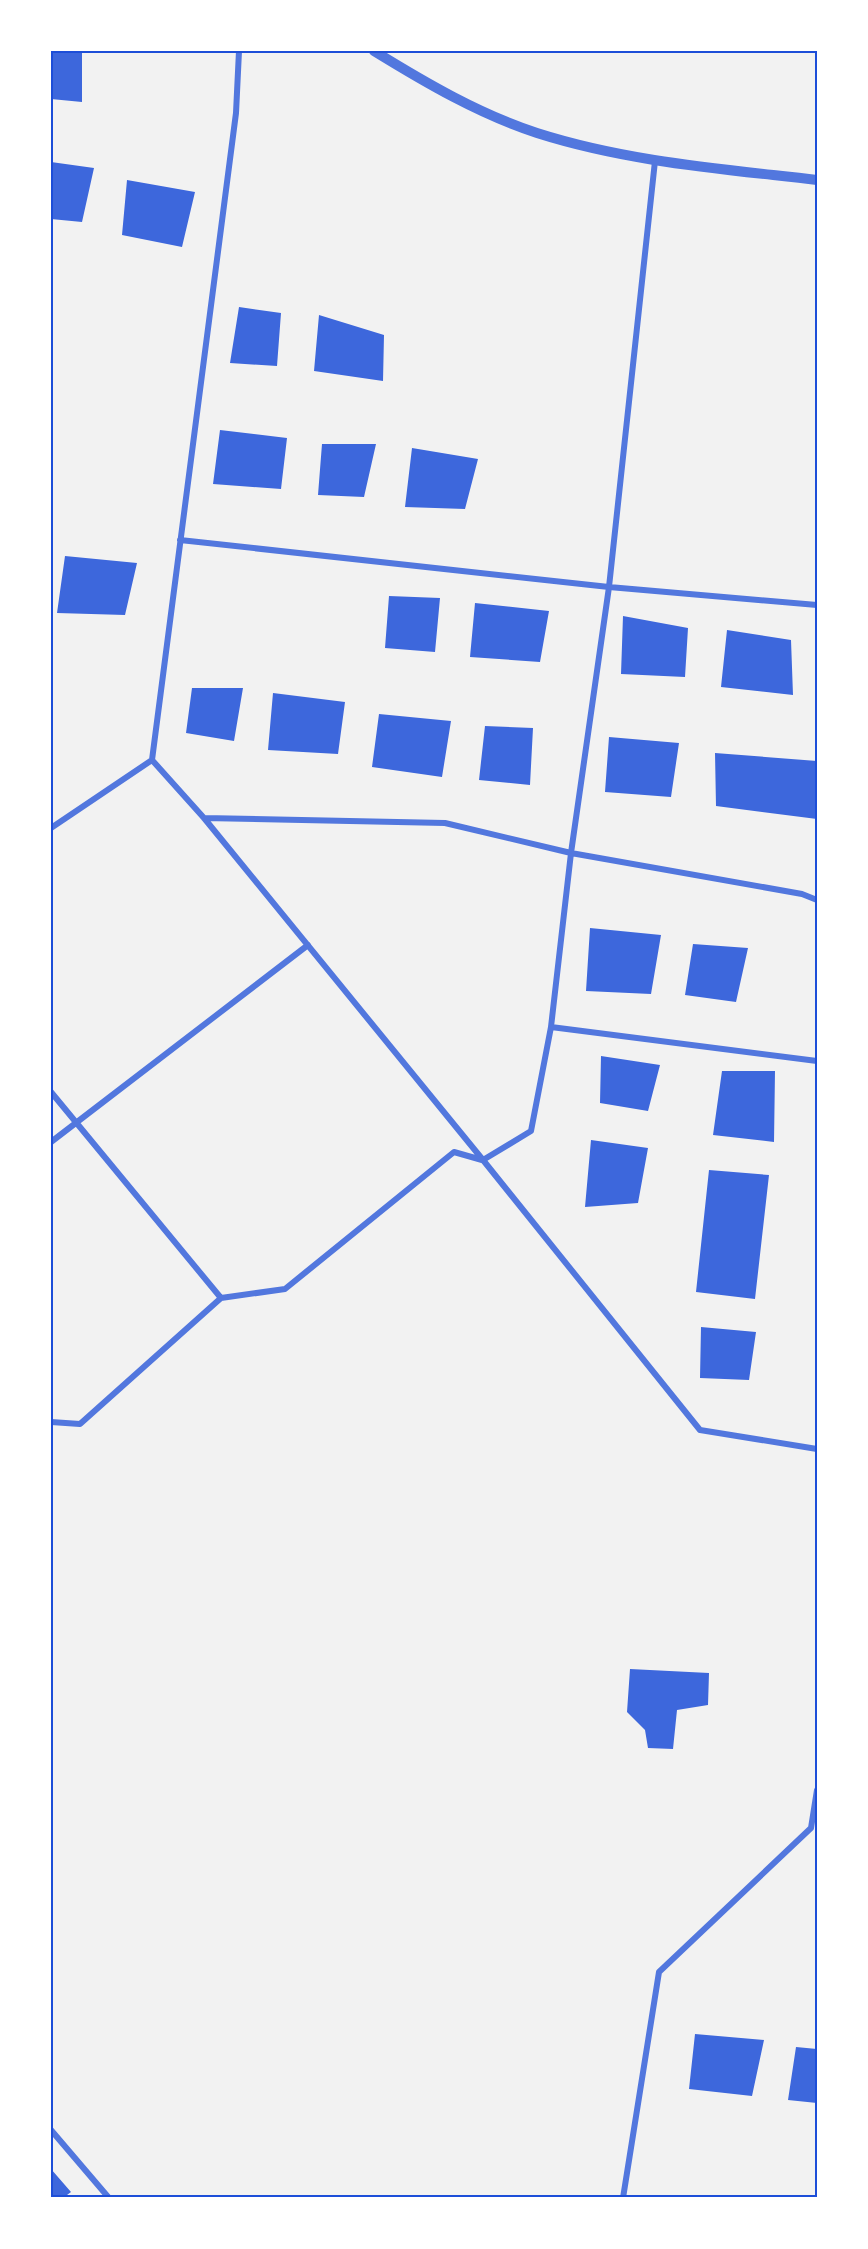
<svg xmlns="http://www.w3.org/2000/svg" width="868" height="2249" font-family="Mulish,sans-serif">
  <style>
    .building { fill: #3d67dc }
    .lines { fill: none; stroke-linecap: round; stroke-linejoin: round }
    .minor { stroke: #5277de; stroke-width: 6 }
    .tertiary { stroke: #5277de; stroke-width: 10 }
    .neatline { fill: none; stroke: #1d4ed8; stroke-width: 2 }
  </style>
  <rect width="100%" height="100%" fill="#f2f2f2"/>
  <!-- building -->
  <path class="building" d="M51 51H82V102L51 99Z
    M51 162 94 168 82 222 51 219Z
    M127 180 195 192 182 247 122 235Z
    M239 307 281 313 277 366 230 363Z
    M319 315 384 335 383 381 314 371Z
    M220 430 287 438 281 489 213 484Z
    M322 444H376L364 497 318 495Z
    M412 448 478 459 465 509 405 507Z
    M65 556 137 563 125 615 57 613Z
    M389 596 440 598 435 652 385 648Z
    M475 603 549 611 540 662 470 657Z
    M623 616 688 628 685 677 621 674Z
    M727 630 791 640 793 695 721 687Z
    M192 688H243L234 741 186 733Z
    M273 693 345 702 338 754 268 750Z
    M379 714 451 721 442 777 372 767Z
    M485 726 533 728 530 785 479 780Z
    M609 737 679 743 671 797 605 792Z
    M715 753 817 761V819L716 806Z
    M590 928 661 935 651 994 586 991Z
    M693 944 748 948 736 1002 685 995Z
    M601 1056 660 1065 648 1111 600 1103Z
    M722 1071H775L774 1142 713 1135Z
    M591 1140 648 1148 638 1203 585 1207Z
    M709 1170 769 1175 755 1299 696 1292Z
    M701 1327 756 1332 749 1380 700 1378Z
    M630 1669 709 1673 708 1705 677 1710 673 1749 648 1748 645 1730 627 1712Z
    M695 2034 764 2040 752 2096 689 2089Z
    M796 2047 817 2049V2103L788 2100Z
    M51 2169 71 2192 63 2198H51Z"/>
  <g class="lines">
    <!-- minor -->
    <path class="minor" d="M655 161 609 587 571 853 551 1027 531 1131 483 1160 700 1430 817 1449
      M180 540 609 587 817 605
      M152 760 236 113 239 51
      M204 818 445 823 571 853 802 894 817 900
      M51 828 152 760 204 818 483 1160
      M551 1027 817 1061
      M51 1092 221 1298 285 1289 454 1152 482 1160
      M51 1142 308 945
      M51 1422 80 1424 221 1298
      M51 2130 109 2198
      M623 2198 659 1972 811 1828 817 1790"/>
    <!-- tertiary -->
    <path class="tertiary" d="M374 51C426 83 479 114 537 133 628 162 723 169 817 180"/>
  </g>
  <!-- border -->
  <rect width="868" height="2249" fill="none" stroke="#ffffff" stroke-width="105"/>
  <rect x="52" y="52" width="764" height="2144" class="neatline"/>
</svg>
